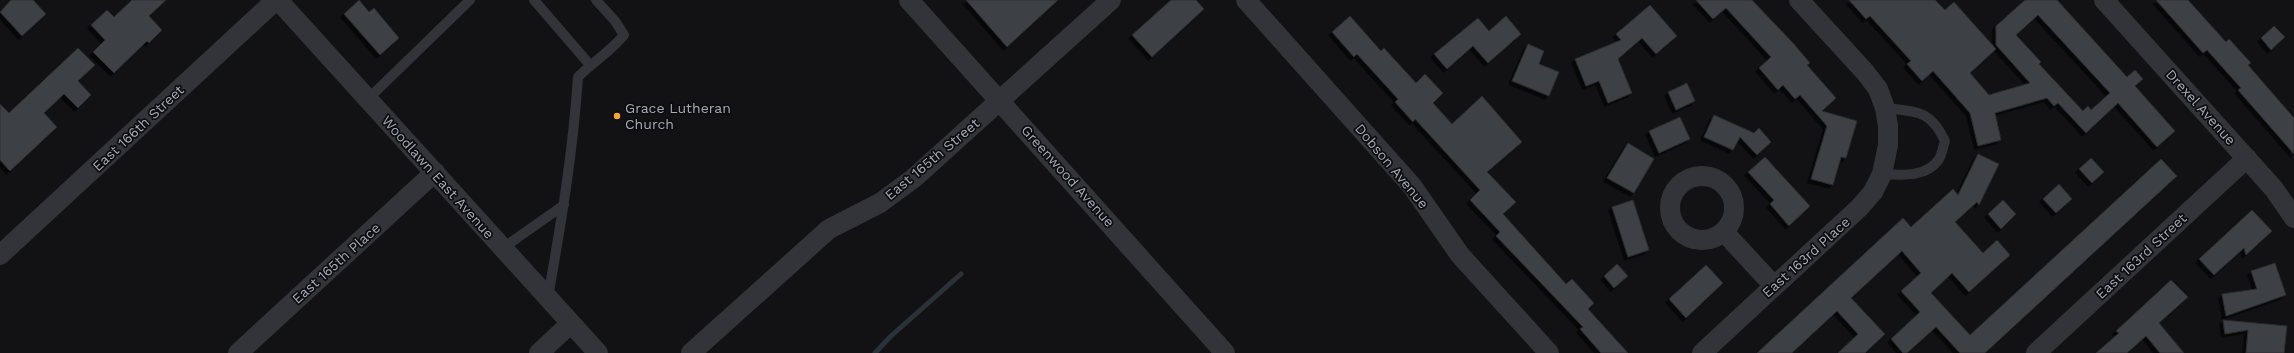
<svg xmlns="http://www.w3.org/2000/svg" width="2294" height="353" font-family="'Work Sans',sans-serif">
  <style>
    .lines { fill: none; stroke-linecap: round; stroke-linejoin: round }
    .stream { stroke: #283238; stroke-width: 5 }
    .building { fill: #3e4044; stroke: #2c2c30; fill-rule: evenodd; filter: url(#shadow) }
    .service { stroke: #333439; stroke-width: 10 }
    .minor { stroke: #333439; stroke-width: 20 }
    .poi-dot { fill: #faa824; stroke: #0d0d0f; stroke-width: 1.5 }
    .labels { text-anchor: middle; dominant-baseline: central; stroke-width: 3.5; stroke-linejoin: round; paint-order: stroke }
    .street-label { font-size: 14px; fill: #a3aab5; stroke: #0d0d0f }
    .poi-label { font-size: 14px; fill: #a3aab5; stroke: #0d0d0f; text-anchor: start }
  </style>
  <defs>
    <filter id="shadow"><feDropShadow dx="-3.5" dy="3.5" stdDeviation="0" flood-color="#0009"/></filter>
  </defs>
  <rect width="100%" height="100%" fill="#121214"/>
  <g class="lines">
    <!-- stream -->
    <path class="stream" d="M875 353 891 336 961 274"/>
  </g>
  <!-- building -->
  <path class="building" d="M11 0H33L46 14 22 36 0 12Z
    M132 0H166L149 16 162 30 149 43 147 41 114 73 93 52 105 40 91 25 107 10 114 17Z
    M359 0 369 12 374 8 399 38 380 55 344 14Z
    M966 0H1058L1007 47Z
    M1171 0H1196L1204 9 1152 57 1132 35Z
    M1696 0H1752L1793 43 1810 63 1807 65 1836 98 1822 111 1857 121 1846 158 1841 157 1833 185 1811 179 1827 126 1800 95 1795 99 1783 85 1778 90 1759 68 1771 57 1726 8 1713 19Z
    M1849 0H1935L1945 10 1954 2 1996 49 1970 73 1989 95 2030 83 1996 45V26L2025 0H2057L2127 77 2135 70 2143 79 2135 86 2175 131 2157 147 2118 103 2086 133 2058 103 2054 106 2047 98 1995 113 2001 140 1978 146 1970 113 1933 71 1922 81 1907 64 1911 61 1870 16 1866 19ZM2038 15 2110 93 2091 110 2088 106 2083 111 2039 64 2041 62 2016 35Z
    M2156 0H2188L2226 42 2229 39 2251 63 2248 65 2294 118V154L2238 90 2241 88 2207 50 2203 53Z
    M1650 5 1677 36 1656 54 1642 38 1618 59 1632 93 1608 103 1599 81 1586 86 1575 59 1621 40 1616 34Z
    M1350 16 1381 51 1384 48 1416 83 1425 74 1443 93 1433 103 1452 124 1482 96 1522 142 1487 172 1516 202 1503 214 1566 284 1572 279 1594 303 1588 309 1628 353H1601L1580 329 1583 327 1496 236 1500 232 1470 200 1480 190 1415 119 1413 122 1395 102 1398 99 1357 54 1354 57 1332 32Z
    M1506 16 1521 34 1488 63 1473 46 1447 69 1434 54 1478 18 1489 31Z
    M2274 26 2285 37 2271 50 2261 38Z
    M1528 44 1544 51 1539 64 1559 72 1549 96 1512 81Z
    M78 48 95 65 78 81 91 95 78 108 64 94 44 113 57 127 10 171 0 160V104L9 113Z
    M1687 83 1695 101 1676 110 1668 92Z
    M1714 115 1754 133 1759 128 1771 142 1757 155 1740 137 1733 150 1704 137Z
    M1680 117 1690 139 1659 153 1649 131Z
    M1628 143 1654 159 1634 193 1607 178Z
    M1978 154 1999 164 1979 205 1977 202 1955 222 1983 253 1997 240 2010 255 1969 292 1952 273 1931 293 1970 335 2161 159 2177 176 1985 353H1960L1936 327 1907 353H1903L1891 339 1920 312 1901 291 1921 273 1902 251 1851 298 1885 334 1865 353H1838L1858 334 1837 311 1792 353H1757L1903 218 1911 227 1953 189 1958 195Z
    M1765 157 1810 206 1789 226 1770 204 1774 200 1748 172Z
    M2091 158 2104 172 2092 183 2079 169Z
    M2059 184 2072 199 2056 213 2043 199Z
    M1633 200 1649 250 1628 257 1612 207Z
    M2003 200 2016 214 2001 229 1988 214Z
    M2252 210 2272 231 2246 255 2244 248 2214 275 2199 259Z
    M2275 263 2286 295 2226 316 2222 294 2257 289 2251 271Z
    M1617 264 1628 276 1614 288 1604 276Z
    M1706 265 1723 283 1686 318 1669 299Z
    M2171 280 2188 297 2159 323 2184 353H2160L2146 336 2127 353H2096L2119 333 2116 331Z
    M2223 320 2287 326 2284 353H2246L2248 330 2225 334Z"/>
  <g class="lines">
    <!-- service -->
    <path class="service" d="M534 0 590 65
      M368 99 470 0
      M1882 174C1900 175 1927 178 1939 159 1942 154 1943 147 1945 141 1930 109 1916 112 1885 108
      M503 248 564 205
      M548 297C561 224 573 152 578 77 593 62 610 52 624 35L615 21 596 0"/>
    <!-- minor -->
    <path class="minor" d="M278 0 598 353
      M909 0 1225 353
      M1246 0 1412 186 1460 255 1549 353
      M2104 0 2274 189 2294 218
      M1670 208a32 32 0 1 1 64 0a32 32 0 1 1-64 0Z
      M1724 232 1774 286
      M0 255 276 0
      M238 353 435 172
      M539 353 571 323
      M691 353 829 229 880 203 914 178 1111 0
      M1702 353 1859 208 1873 192 1882 174 1888 145V126L1885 108 1878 89 1865 72 1799 0
      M2036 353 2247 158"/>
  </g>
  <!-- markers -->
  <circle class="poi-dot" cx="617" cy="116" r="4"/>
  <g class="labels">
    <!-- street labels -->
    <g class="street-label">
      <text transform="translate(2201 107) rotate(48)">Drexel Avenue</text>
      <text transform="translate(138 128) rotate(-43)">East 166th Street</text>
      <text transform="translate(932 159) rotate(-40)">East 165th Street</text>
      <text transform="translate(1392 166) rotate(50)">Dobson Avenue</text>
      <text transform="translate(1068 176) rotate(48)">Greenwood Avenue</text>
      <text transform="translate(438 177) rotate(48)">Woodlawn East Avenue</text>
      <text transform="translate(2141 256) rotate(-43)">East 163rd Street</text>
      <text transform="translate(1806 257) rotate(-42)">East 163rd Place</text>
      <text transform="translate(336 263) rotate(-42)">East 165th Place</text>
    </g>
    <!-- poi labels -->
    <g class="poi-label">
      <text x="625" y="108">Grace Lutheran<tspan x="625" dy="16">Church</tspan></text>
    </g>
  </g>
</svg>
